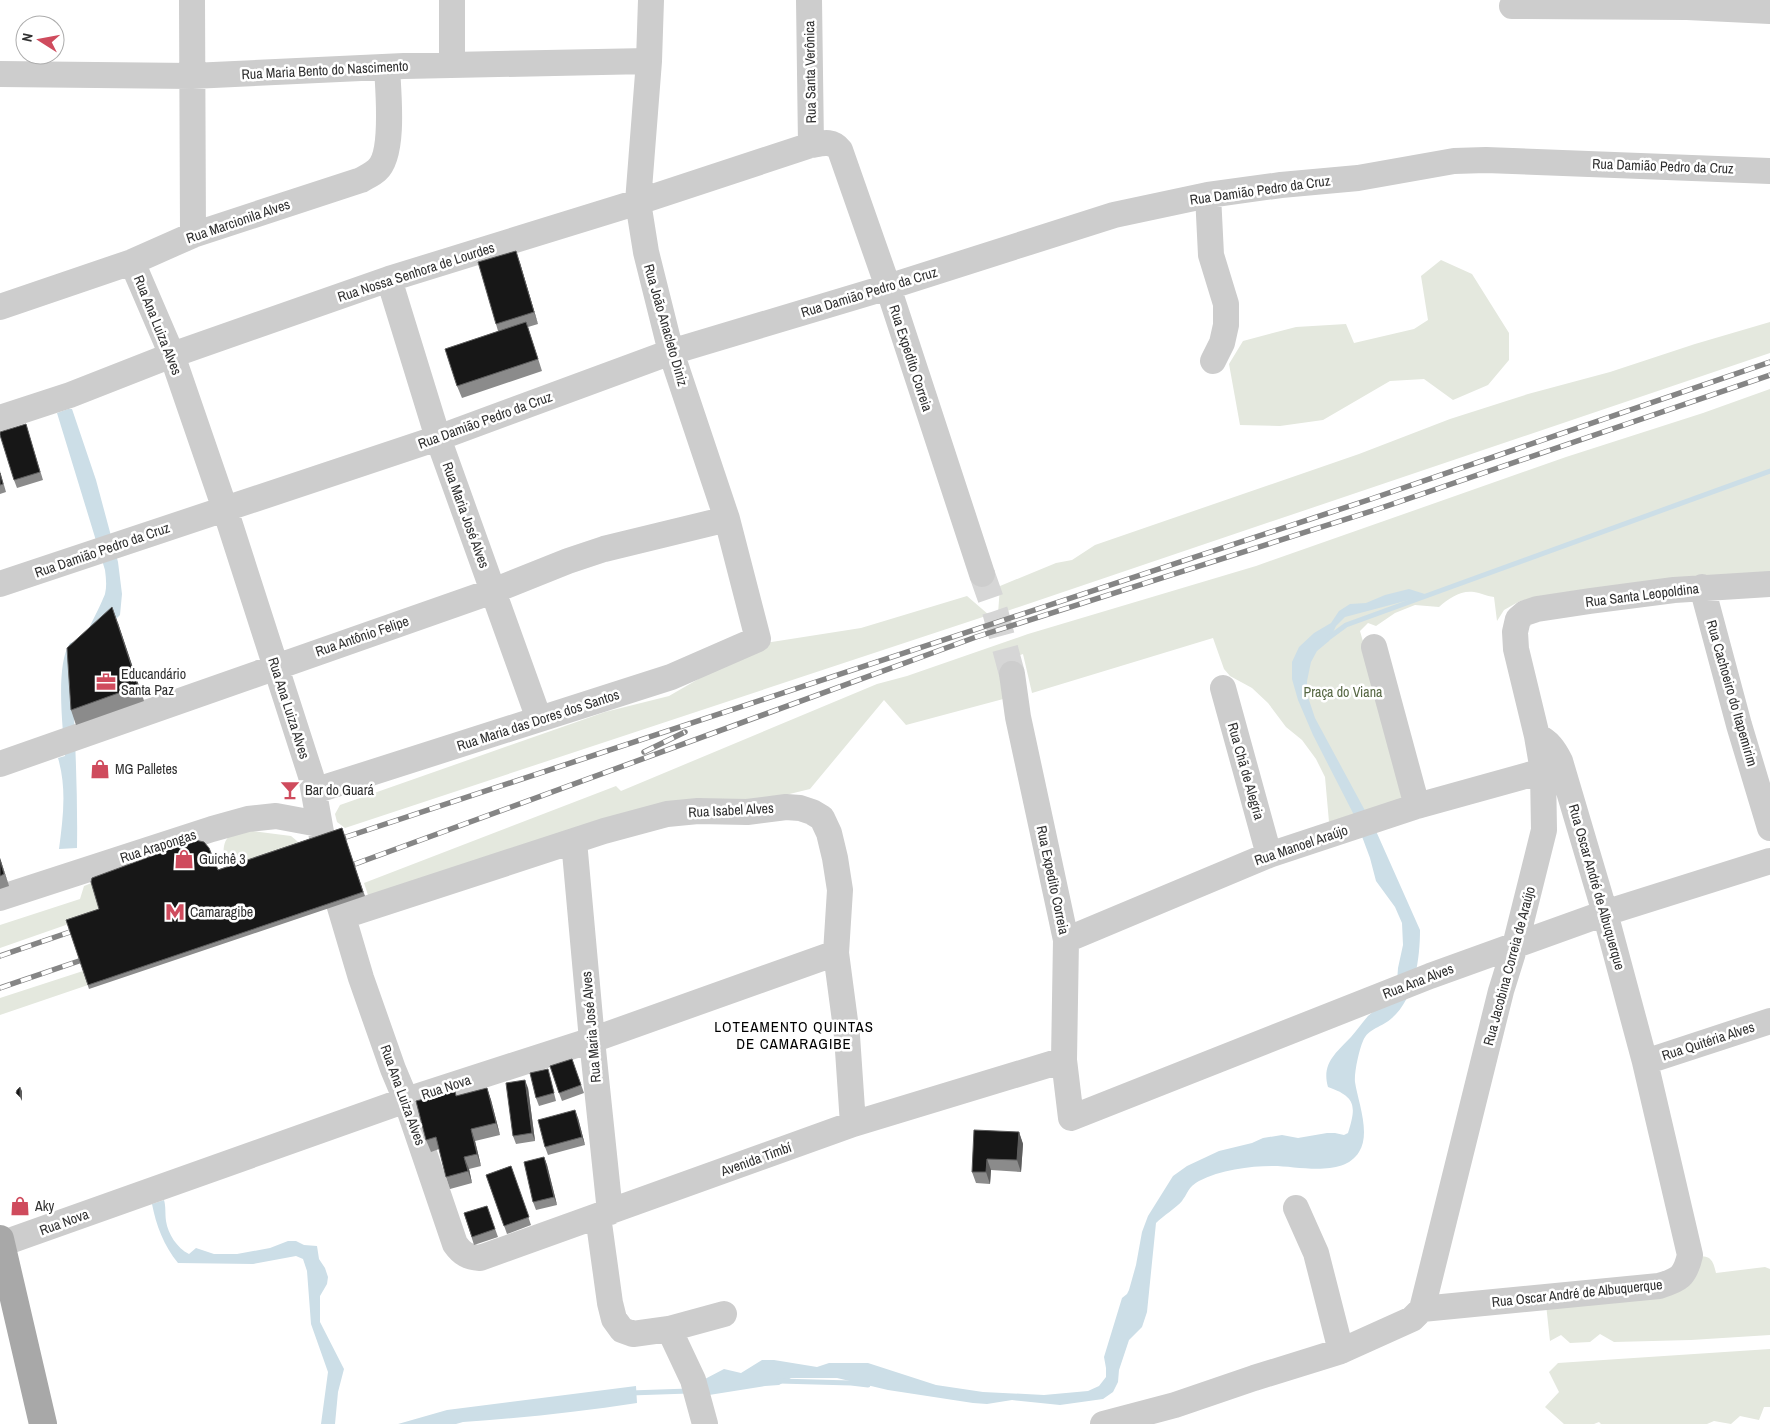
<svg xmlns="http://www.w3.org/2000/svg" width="1770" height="1424" font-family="'Archivo Narrow',sans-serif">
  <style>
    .green { fill: #e4e8de }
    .water { fill: #ccdee7 }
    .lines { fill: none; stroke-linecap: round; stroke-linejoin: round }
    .stream { stroke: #ccdee7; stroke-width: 5 }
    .minor-tunnel { stroke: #d6d6d6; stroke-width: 26; stroke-dasharray: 26 13; stroke-linecap: butt }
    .minor { stroke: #cdcdcd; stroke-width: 26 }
    .major { stroke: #a8a8a8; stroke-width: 28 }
    .rail-casing { stroke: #858585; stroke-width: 5.5 }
    .rail { stroke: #fff; stroke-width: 4; stroke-dasharray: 11; stroke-linecap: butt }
    .wall { fill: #8b8b8b }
    .shaded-wall { fill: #5d5d5d }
    .building { fill: #171717; stroke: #5d5d5d }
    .labels { text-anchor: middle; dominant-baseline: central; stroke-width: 5; stroke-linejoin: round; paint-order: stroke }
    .street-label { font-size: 14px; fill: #303030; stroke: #fff }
    .poi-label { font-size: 14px; fill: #303030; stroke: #fff; text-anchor: start }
    .park-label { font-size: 14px; fill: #566743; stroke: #fff }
    .neighbourhood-label { font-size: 15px; letter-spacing: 1px; fill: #000; stroke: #fff }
  </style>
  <rect width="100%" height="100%" fill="#fff"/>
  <!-- green -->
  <path class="green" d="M1441 260 1472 274 1509 333V360L1488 385 1453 400 1424 379 1390 381 1323 420 1280 426 1240 425 1229 364 1243 341 1296 327 1346 324 1354 343 1414 329 1428 320 1421 276Z
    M1770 322V353L998 614 1000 586 1056 563 1072 560 1095 545 1359 454 1450 419 1528 394 1610 372 1695 344Z
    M1770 389V573L1581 590 1520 601 1504 610 1497 621 1494 597C1486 596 1481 593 1474 592 1461 590 1449 598 1439 607L1415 605 1395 613 1376 626 1368 623 1360 631 1407 797 1329 822 1325 777 1316 759 1302 740 1286 727 1268 703 1252 688 1230 676 1224 669 1213 638 1032 693 1023 654 1000 662 1007 698 906 725 884 700 810 789 369 898 364 883 616 786 621 791 877 684 907 676 1028 634 1256 566 1566 457 1703 413Z
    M967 596 989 615 345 828 337 822 335 814 340 805 605 712 669 696 759 644 861 628Z
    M253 831 291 836 297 841 300 846 227 871C224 860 219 840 233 834 238 832 247 832 253 831Z
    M94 882 103 912 0 948V925L80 899 84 886Z
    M83 971 88 985 0 1015V998Z
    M1698 1256C1711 1256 1713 1260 1716 1273L1765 1267 1770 1269V1335L1691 1340 1614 1342 1600 1334 1590 1342 1570 1343 1561 1335 1550 1341 1546 1304 1634 1300Z
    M1770 1349V1407H1764L1759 1420 1740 1416 1731 1424 1714 1421 1707 1424H1601L1599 1422 1594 1424H1564L1545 1407 1559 1392 1549 1372 1558 1363Z"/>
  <!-- water -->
  <path class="water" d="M68 409H72L96 480 118 562 122 594 120 615 72 663C74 725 78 786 77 848L59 849C63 818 67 789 58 758L65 756C63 729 55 665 70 643 73 642 78 642 81 640 85 638 103 600 105 594 107 586 106 578 105 570L57 413Z
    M1409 589 1428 595 1345 617 1336 626 1329 641 1317 651 1311 662 1307 681V694L1315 718 1376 831 1420 930C1420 958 1415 998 1392 1018 1383 1027 1368 1028 1363 1041 1359 1050 1354 1073 1355 1082 1358 1102 1371 1133 1359 1152 1343 1178 1298 1166 1273 1166 1250 1166 1220 1170 1199 1181 1187 1188 1189 1192 1182 1201 1177 1207 1163 1216 1156 1223L1147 1312 1142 1327 1129 1340 1119 1370 1118 1382 1113 1392 1103 1399 1060 1405 1012 1400 987 1404 973 1403 888 1390 837 1378H791L779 1385 765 1386 709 1395 703 1380 724 1369 741 1373 762 1360H774L817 1367 829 1363H868L936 1385 983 1392 1044 1395 1088 1391 1099 1386 1106 1377V1368L1104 1357 1122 1298 1127 1294 1129 1290 1136 1265 1142 1232 1148 1216 1173 1176 1187 1166 1219 1151 1252 1143 1263 1138 1282 1135 1298 1138 1327 1133H1335L1344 1135 1348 1133C1356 1107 1357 1097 1328 1087 1321 1063 1337 1052 1351 1037 1357 1030 1362 1023 1368 1016 1377 1008 1387 1002 1396 995L1398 968 1403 945 1402 923 1395 907 1376 881 1370 858 1354 815 1313 735 1298 700 1292 679V662L1299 647 1314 633 1331 623 1339 611 1350 604 1366 603 1385 595Z
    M164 1200C166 1207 165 1213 166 1221 168 1234 177 1248 189 1254L196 1248 214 1254H237L270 1248 288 1241H296L304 1245 317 1246 319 1259 325 1268 328 1277 327 1284 320 1296V1322L344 1369 338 1392 335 1424H321L328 1372 311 1324 307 1271 303 1259 296 1256 253 1264 178 1263C164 1246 156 1225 152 1204Z
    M636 1386 637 1403C579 1412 522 1418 463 1422L456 1424H398L447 1410Z"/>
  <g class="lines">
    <!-- stream -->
    <path class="stream" d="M1327 639 1346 625 1770 471
      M779 1381 851 1383 868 1385
      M630 1393 689 1391"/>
    <!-- minor-tunnel -->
    <path class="minor-tunnel" d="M982 574 995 611 1012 674"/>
    <!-- minor -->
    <path class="minor" d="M192 0 193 235
      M452 0V65
      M809 0 811 145
      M1512 6 1687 7 1770 11
      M0 74 192 76 404 66 649 61
      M1208 195 1211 255 1226 304V325L1222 343 1213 361
      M132 262 172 355 225 509 311 776 326 860 361 978 393 1069 406 1100 455 1244C462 1254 468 1257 480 1258L853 1124 1064 1060
      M389 279 438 438 539 719
      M0 307 132 262 193 235 361 180C366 177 373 174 377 170 395 154 388 90 387 67
      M0 418 70 395 172 355 389 279 638 202 811 145C823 143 832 140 840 150L888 287 982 574
      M0 584 438 438 671 352 888 287 1114 215 1208 195 1281 185 1358 178 1454 161 1486 160 1770 171
      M1702 587 1739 725 1770 828
      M1374 647 1417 806
      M1012 674 1018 717 1066 940 1064 1060 1071 1118 1430 976 1605 913 1770 861
      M1223 688 1269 855
      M0 764 493 591 568 561 604 549 727 519
      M314 791 671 677 758 639 727 519 671 352 646 252 638 202 649 61 651 0
      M574 841 592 1040 610 1212
      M0 898 212 829 248 819 276 816 319 824
      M344 916 604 831 667 814 698 811 747 812 786 807 800 808 812 812 822 818 829 833 835 858 840 890 836 953 847 1036 853 1124
      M1066 940 1269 855 1417 806 1543 771
      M1645 1062 1770 1021
      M1296 1208 1316 1253 1341 1351
      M598 1216 610 1303 614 1319 622 1330 633 1334 669 1329 724 1314
      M1 1244 406 1100 592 1040 836 953
      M1422 1309 1501 991 1515 946 1544 830 1543 771 1537 736 1516 649 1515 632 1518 619 1525 613 1537 609 1590 601 1674 590 1770 584
      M669 1329 693 1380 705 1424
      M1103 1424 1175 1405 1254 1378 1341 1351 1412 1319 1422 1309 1659 1286C1679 1280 1685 1277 1690 1255L1645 1062 1605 913 1560 761C1554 749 1549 742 1537 736"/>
    <!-- major -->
    <path class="major" d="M0 1239 43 1424"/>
    <defs>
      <path id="rail" d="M644 752 685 732
        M346 837 1371 499 1770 362
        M355 864 976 637 1375 510 1770 375
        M0 956 70 932
        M0 988 79 961"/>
    </defs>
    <!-- rail casing -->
    <use href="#rail" class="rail-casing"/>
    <!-- rail -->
    <use href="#rail" class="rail"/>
  </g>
  <!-- wall -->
  <path class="wall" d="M520 263 538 324 528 327 542 371 462 398 457 386 498 331 496 324Z
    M26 424 43 480 17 488 14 480Z
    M0 471 6 492 0 494Z
    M118 623 144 701 76 725 71 710Z
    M342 828 365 896 89 989 66 920Z
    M0 858 9 886 0 889Z
    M572 1059 584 1093 562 1101 559 1093Z
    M550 1077 556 1101 539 1106 536 1098Z
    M487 1088 491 1100 500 1135 475 1141 481 1166 469 1169 472 1183 450 1189 446 1177 439 1149 431 1152 426 1140 457 1096Z
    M528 1088 535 1141 516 1144 513 1136Z
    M578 1118 585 1145 548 1155 545 1147Z
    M1019 1132 1023 1144 1021 1172 991 1170 990 1184 976 1183 972 1172Z
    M544 1157 547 1165 557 1205 536 1210 533 1202Z
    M511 1166 531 1225 507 1234 486 1175Z
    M20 1198 24 1209 19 1211 16 1199Z
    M487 1206 498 1237 474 1245 464 1213Z"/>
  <!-- shaded-wall -->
  <path class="shaded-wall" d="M516 251 520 263 538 324 534 312Z
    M112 607 118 623 144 701 138 686Z
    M0 858 9 886 0 860Z
    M525 1080 528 1088 535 1141 532 1133Z
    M20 1087 22 1091V1101L20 1097Z
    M487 1088 491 1100 500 1135 496 1123Z
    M575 1110 578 1118 585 1145 582 1137Z
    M471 1129 475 1141 481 1166 477 1154Z
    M1019 1132 1023 1144 1021 1172 1017 1160Z
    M464 1157 469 1169 472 1183 468 1171Z
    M544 1157 547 1165 557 1205 554 1197Z
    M987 1159 991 1170 990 1184 986 1172Z"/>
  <!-- building -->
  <path class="building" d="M516 251 534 312 496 324 478 262Z
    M526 322 538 359 457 386 445 349Z
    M26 424 40 472 14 480 0 435V432Z
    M0 473 3 484 0 485Z
    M112 607 138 686 71 710 67 648Z
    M342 828 363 892 88 985 66 920 99 909 91 882 92 878 195 840 204 842 209 848 218 870Z
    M0 860 4 874 0 876Z
    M572 1059 581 1085 559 1093 550 1066Z
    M548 1069 554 1093 536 1098 530 1073Z
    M525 1080 532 1133 513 1136 506 1083Z
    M20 1087V1097L16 1093 17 1090Z
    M487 1088 496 1123 471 1129 477 1154 464 1157 468 1171 446 1177 436 1137 426 1140 416 1101 455 1091 456 1096Z
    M575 1110 582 1137 545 1147 538 1120Z
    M974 1130 1019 1132 1017 1160 987 1159 986 1172H972Z
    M544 1157 554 1197 533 1202 524 1162Z
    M511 1166 529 1217 504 1226 486 1175Z
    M20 1198 22 1205 18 1207 16 1199Z
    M487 1206 495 1229 472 1237 464 1213Z"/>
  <!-- icons -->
  <defs>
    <symbol id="office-bare" viewBox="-9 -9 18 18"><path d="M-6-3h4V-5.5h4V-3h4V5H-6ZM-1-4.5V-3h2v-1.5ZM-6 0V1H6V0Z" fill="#cf4b5d" stroke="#fff" stroke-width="2.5" paint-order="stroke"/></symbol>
    <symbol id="shop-bare" viewBox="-9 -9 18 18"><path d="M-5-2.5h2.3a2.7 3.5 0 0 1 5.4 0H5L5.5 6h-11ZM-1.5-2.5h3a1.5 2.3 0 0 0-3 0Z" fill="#cf4b5d" stroke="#fff" stroke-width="2.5" paint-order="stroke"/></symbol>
    <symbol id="bar-bare" viewBox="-9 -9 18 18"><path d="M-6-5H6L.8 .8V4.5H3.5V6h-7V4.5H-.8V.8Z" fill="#cf4b5d" stroke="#fff" stroke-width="2.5" paint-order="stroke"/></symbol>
    <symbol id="metro-bare" viewBox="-9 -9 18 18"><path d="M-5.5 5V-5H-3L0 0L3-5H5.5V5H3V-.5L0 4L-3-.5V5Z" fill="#cf4b5d" stroke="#fff" stroke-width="2.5" paint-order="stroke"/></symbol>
  </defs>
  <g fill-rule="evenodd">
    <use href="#office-bare" x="92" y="668" width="28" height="28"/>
    <use href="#shop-bare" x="86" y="755" width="28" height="28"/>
    <use href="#bar-bare" x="276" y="776" width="28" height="28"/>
    <use href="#shop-bare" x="170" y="845" width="28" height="28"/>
    <use href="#metro-bare" x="161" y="898" width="28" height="28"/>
    <use href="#shop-bare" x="6" y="1192" width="28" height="28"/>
  </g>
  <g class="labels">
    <!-- street labels -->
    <g class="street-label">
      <text transform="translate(325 70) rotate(-3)">Rua Maria Bento do Nascimento</text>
      <text transform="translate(810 72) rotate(-91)">Rua Santa Verônica</text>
      <text transform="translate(1663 166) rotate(2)">Rua Damião Pedro da Cruz</text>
      <text transform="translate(1260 190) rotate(-8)">Rua Damião Pedro da Cruz</text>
      <text transform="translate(238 221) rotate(-19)">Rua Marcionila Alves</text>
      <text transform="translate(416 272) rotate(-18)">Rua Nossa Senhora de Lourdes</text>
      <text transform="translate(869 292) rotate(-17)">Rua Damião Pedro da Cruz</text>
      <text transform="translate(158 325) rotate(68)">Rua Ana Luiza Alves</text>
      <text transform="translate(666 325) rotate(74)">Rua João Anacleto Diniz</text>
      <text transform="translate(911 358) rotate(72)">Rua Expedito Correia</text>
      <text transform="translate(485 420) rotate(-20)">Rua Damião Pedro da Cruz</text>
      <text transform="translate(466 515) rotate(70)">Rua Maria José Alves</text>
      <text transform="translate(102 550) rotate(-19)">Rua Damião Pedro da Cruz</text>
      <text transform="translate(1642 595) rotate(-7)">Rua Santa Leopoldina</text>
      <text transform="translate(362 636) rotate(-19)">Rua Antônio Felipe</text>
      <text transform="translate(1732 693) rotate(74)">Rua Cachoeiro do Itapemirim</text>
      <text transform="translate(289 708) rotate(72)">Rua Ana Luiza Alves</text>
      <text transform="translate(538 720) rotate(-18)">Rua Maria das Dores dos Santos</text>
      <text transform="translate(1246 771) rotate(74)">Rua Chã de Alegria</text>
      <text transform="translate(731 810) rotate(-3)">Rua Isabel Alves</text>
      <text transform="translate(1301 845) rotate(-19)">Rua Manoel Araújo</text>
      <text transform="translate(158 846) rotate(-18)">Rua Arapongas</text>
      <text transform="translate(1053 880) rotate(78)">Rua Expedito Correia</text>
      <text transform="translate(1597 887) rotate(74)">Rua Oscar André de Albuquerque</text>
      <text transform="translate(1509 966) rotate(-75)">Rua Jacobina Correia de Araújo</text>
      <text transform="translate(1418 981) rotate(-21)">Rua Ana Alves</text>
      <text transform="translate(591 1027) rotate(-95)">Rua Maria José Alves</text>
      <text transform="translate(1708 1041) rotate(-18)">Rua Quitéria Alves</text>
      <text transform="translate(446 1087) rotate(-18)">Rua Nova</text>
      <text transform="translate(403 1095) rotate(70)">Rua Ana Luiza Alves</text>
      <text transform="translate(756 1159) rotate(-20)">Avenida Timbí</text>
      <text transform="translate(64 1222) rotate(-20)">Rua Nova</text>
      <text transform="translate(1577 1293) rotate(-6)">Rua Oscar André de Albuquerque</text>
    </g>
    <!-- poi labels -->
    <g class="poi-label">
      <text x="121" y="674">Educandário<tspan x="121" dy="16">Santa Paz</tspan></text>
      <text x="115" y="769">MG Palletes</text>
      <text x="305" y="790">Bar do Guará</text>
      <text x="199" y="859">Guichê 3</text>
      <text x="190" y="912">Camaragibe</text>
      <text x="35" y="1206">Aky</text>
    </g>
    <!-- park labels -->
    <g class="park-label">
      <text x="1343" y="692">Praça do Viana</text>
    </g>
    <!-- neighbourhood labels -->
    <g class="neighbourhood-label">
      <text x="794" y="1026">LOTEAMENTO QUINTAS<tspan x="794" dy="17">DE CAMARAGIBE</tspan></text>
    </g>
  </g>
  <!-- north arrow -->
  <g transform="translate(40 40) rotate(281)"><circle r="24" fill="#ffffff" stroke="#acacac"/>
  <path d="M0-4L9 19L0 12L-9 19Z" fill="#cf4b5d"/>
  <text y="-8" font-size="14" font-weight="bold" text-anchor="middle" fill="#303030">N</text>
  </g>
</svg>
